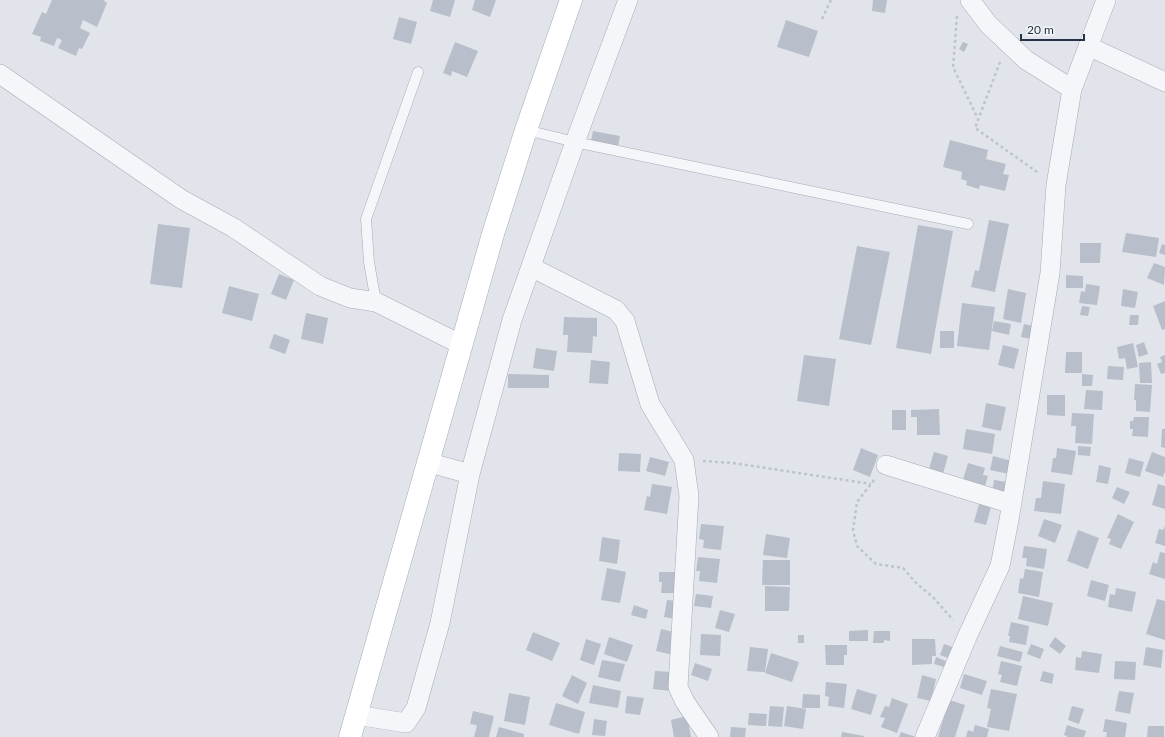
<svg xmlns="http://www.w3.org/2000/svg" width="1165" height="737" font-family="Lato,sans-serif">
  <style>
    .building { fill: #b8beca }
    .lines { fill: none; stroke-linecap: round; stroke-linejoin: round }
    .lane-casing { stroke: #a5abb6; stroke-width: 11 }
    .street-casing { stroke: #a5abb6; stroke-width: 20 }
    .secondary-casing { stroke: #a5abb6; stroke-width: 23 }
    .path { stroke: #bfc3ca; stroke-width: 2.5; stroke-dasharray: 3 3; stroke-linecap: butt }
    .lane { stroke: #f5f6f9; stroke-width: 10 }
    .street { stroke: #f5f6f9; stroke-width: 19 }
    .secondary { stroke: #fff; stroke-width: 22 }
  </style>
  <rect width="100%" height="100%" fill="#e1e5eb"/>
  <!-- building -->
  <path class="building" d="M52 0H103L107 3 97 27 83 20 80 28 90 33 82 49 79 48 76 56 58 48 62 40 57 38 54 46 40 41 41 37 32 34 42 12 46 14Z
    M433 0H455L450 17 430 11Z
    M475 0H496L490 17 472 10Z
    M873 0H887L885 13 872 11Z
    M399 17 417 22 411 44 393 39Z
    M786 20 818 31 809 57 777 47Z
    M455 42 478 51 467 77 452 71 451 76 443 73Z
    M963 42 968 44 964 52 959 49Z
    M593 131 620 136 618 147 591 141Z
    M950 140 988 150 986 159 1006 164 1003 174 1009 175 1005 191 980 185 979 189 966 185 967 181 961 179 962 172 943 167Z
    M989 220 1009 224 995 292 971 287 975 270 979 271Z
    M158 224 190 228 182 288 150 284Z
    M918 225 953 231 931 354 896 348Z
    M1126 233 1159 238 1156 257 1122 252Z
    M1080 243H1101L1100 263H1080Z
    M1162 244 1165 245V255L1159 253Z
    M857 246 890 252 871 345 839 339Z
    M1154 263 1165 267 1164 285 1147 278Z
    M279 274 294 280 286 300 271 294Z
    M1066 275 1083 276V288H1066Z
    M1086 284 1100 286 1097 305 1079 303 1081 291 1085 292Z
    M229 286 259 294 252 321 222 313Z
    M1008 289 1026 293 1021 323 1003 319Z
    M1123 289 1138 292 1135 308 1121 306Z
    M1165 301V329L1162 330 1153 306Z
    M962 303 995 307 989 350 957 346Z
    M1082 306 1090 307 1088 316 1080 315Z
    M306 313 328 318 323 344 301 339Z
    M1130 315H1139L1138 325H1129Z
    M564 317 597 318V337L593 336 592 353 567 352 568 335H563Z
    M994 321 1011 324 1009 335 992 331Z
    M1024 324 1038 327 1035 340 1021 337Z
    M940 331H954V348H940Z
    M274 334 290 340 285 354 269 348Z
    M1144 342 1148 354 1139 357 1136 345Z
    M1133 343 1138 367 1127 369 1125 358 1119 359 1117 347Z
    M1003 345 1019 349 1014 369 998 365Z
    M536 348 557 351 554 371 533 368Z
    M1066 352H1082V373H1065Z
    M804 355 836 359 829 406 797 401Z
    M1165 355V373L1161 374 1157 364 1162 362 1160 357Z
    M591 360 610 362 608 384 589 383Z
    M1151 362 1152 383H1140L1139 363Z
    M1108 366 1124 367 1123 380 1107 379Z
    M508 374 549 375V388H508Z
    M1082 374 1093 375 1092 386H1082Z
    M1135 384 1152 385 1150 412 1136 411V400H1134Z
    M1086 390 1103 391 1102 410 1084 409Z
    M1047 395H1065V416L1047 415Z
    M986 403 1006 407 1001 431 982 427Z
    M939 409 940 435H917V417H911V410Z
    M892 410H906V430H892Z
    M1072 413 1094 414 1092 444 1075 443 1076 426H1071Z
    M1134 417H1149L1148 437 1132 436 1133 429H1130V421H1133Z
    M966 429 995 434 992 454 963 449Z
    M1162 429H1165V448L1161 447Z
    M1078 446 1091 447 1090 456 1078 455Z
    M861 448 878 455 870 477 853 470Z
    M1057 448 1076 451 1072 475 1051 472 1053 458H1056Z
    M934 452 948 456 942 477 928 472Z
    M1152 452 1165 457V471L1163 477 1145 471Z
    M619 453 641 454 640 472 618 471Z
    M993 456 1012 461 1009 474 990 470Z
    M650 457 669 462 665 476 646 471Z
    M1129 458 1144 462 1140 477 1125 473Z
    M968 463 985 468 983 475 988 476 984 489 962 483Z
    M1099 465 1111 468 1108 484 1096 482Z
    M994 480 1007 482 1004 496 992 494Z
    M1043 481 1065 484 1061 514 1034 511 1036 498H1041Z
    M652 484 672 487 667 514 644 510 647 496 650 497Z
    M1158 484 1165 486V509L1152 505Z
    M1117 487 1130 492 1124 504 1112 498Z
    M979 504 991 507 986 525 974 522Z
    M1118 514 1134 522 1121 549 1109 544 1111 539 1107 538Z
    M1044 519 1062 525 1055 543 1038 536Z
    M701 524 724 526 721 550 703 548 704 540 699 539Z
    M1165 526V546L1155 543 1159 529 1163 530Z
    M1078 530 1099 538 1088 569 1067 561Z
    M766 534 790 538 787 558 763 555Z
    M602 537 620 540 617 564 599 561Z
    M1024 546 1047 549 1044 569 1026 566 1027 558H1022Z
    M1160 552 1165 553V579L1149 574 1153 562 1157 564Z
    M698 557 720 559 717 583 699 581 700 571H696Z
    M763 560H790V585H762Z
    M607 568 626 572 620 603 601 600Z
    M1025 569 1043 572 1039 597 1018 593 1020 578 1023 579Z
    M659 572H678V593H661L662 582H659Z
    M1091 580 1109 585 1105 601 1087 596Z
    M765 586 790 587 789 611H765Z
    M1116 588 1136 592 1132 612 1108 607 1110 594 1115 595Z
    M696 594 713 596 711 608 694 606Z
    M1023 596 1053 603 1048 626 1018 619Z
    M1157 599 1165 601V640L1146 634Z
    M667 600 677 601 675 619 664 617Z
    M634 605 648 610 646 619 631 615Z
    M720 610 735 614 729 632 715 628Z
    M1011 622 1029 626 1026 645 1009 642 1010 636H1008Z
    M661 629 678 633 673 655 656 651Z
    M868 630V641H849V631Z
    M874 631H890V641L884 640V643H873Z
    M533 632 560 643 552 661 526 650Z
    M701 634 721 635 720 656 700 655Z
    M798 635H804V643H798Z
    M609 637 633 645 627 662 604 654Z
    M1055 637 1066 646 1060 654 1049 646Z
    M586 639 601 644 594 665 580 660Z
    M912 639H935L936 656H932V664L912 665Z
    M944 644 955 648 951 659 940 655Z
    M1031 644 1044 649 1040 659 1027 654Z
    M825 645H847V655H844V665H826Z
    M1000 646 1023 652 1020 662 997 656Z
    M750 647 768 649 765 672 747 671Z
    M1146 647 1163 650 1161 668 1143 665Z
    M1082 651 1102 654 1099 673 1075 670 1076 657 1081 658Z
    M771 653 799 662 792 682 765 673Z
    M936 657 946 661 944 667 934 664Z
    M602 660 625 664 620 682 598 677Z
    M1001 661 1022 666 1017 686 1000 682 1002 675 998 674Z
    M1115 661 1136 662 1135 680 1114 679Z
    M695 663 712 669 708 681 691 675Z
    M655 671 672 672 671 691 653 689Z
    M1043 671 1054 674 1052 684 1040 681Z
    M964 674 987 681 982 695 960 688Z
    M572 675 587 683 578 704 562 696Z
    M922 675 936 679 931 701 917 698Z
    M826 682 847 684 844 708 828 706 829 697 825 696Z
    M593 685 621 691 618 708 589 703Z
    M857 689 877 695 871 715 851 709Z
    M991 689 1017 694 1009 731 987 727 991 709 987 708Z
    M1119 691 1134 693 1130 714 1115 711Z
    M509 693 530 697 525 725 504 721Z
    M803 694 820 695V708H802Z
    M627 696 644 698 640 715 625 713Z
    M892 698 908 704 897 733 881 727 885 718 880 717 885 706 889 707Z
    M949 700 965 705 955 737H938Z
    M556 703 585 712 579 734 549 725Z
    M770 706 784 707 782 727 768 726Z
    M787 706 806 709 803 729 784 726Z
    M1072 706 1084 709 1079 724 1068 720Z
    M473 711 494 716 489 737H474L477 725 470 724Z
    M749 713 767 714 766 726 748 725Z
    M687 716 691 737H674L671 720Z
    M594 719 607 721 605 736 592 735Z
    M1105 719 1127 723 1125 737H1106L1107 732H1103Z
    M975 725 989 729 987 737H966L968 730 973 732Z
    M1067 725 1086 731 1084 737H1067V736L1064 735Z
    M1148 726H1164V737H1147Z
    M499 727 524 734V737H496Z
    M731 727 746 728 745 737H730Z
    M842 732 864 736V737H841Z
    M901 732 916 737H899Z"/>
  <g class="lines">
    <defs>
      <path id="lane" d="M526 130 575 142 968 224
        M376 302 369 262 366 219 418 72"/>
      <path id="street" d="M970 0 988 24 1026 60 1072 89
        M1088 46 1165 82
        M0 74 181 199 234 228 320 286 350 298 376 302 460 344
        M531 267 616 310 625 321 650 404 684 460 689 496 678 687 685 702 709 737
        M886 465 1012 504
        M470 474 512 320 575 142 628 0
        M356 715 406 723 416 708 440 623 470 474 427 462
        M925 737 967 637 1000 566 1009 520 1050 273 1056 185 1072 89 1106 0"/>
      <path id="secondary" d="M350 737 493 234 526 130 571 0"/>
    </defs>
    <!-- lane casing -->
    <use href="#lane" class="lane-casing"/>
    <!-- street casing -->
    <use href="#street" class="street-casing"/>
    <!-- secondary casing -->
    <use href="#secondary" class="secondary-casing"/>
    <!-- path -->
    <path class="path" d="M957 16 953 67 978 119
      M822 19 831 0
      M1000 62 975 128 1037 172
      M703 461 733 463 871 484
      M874 480 857 502 853 530 857 546 876 564 903 568 917 584 933 597 953 620"/>
    <!-- lane -->
    <use href="#lane" class="lane"/>
    <!-- street -->
    <use href="#street" class="street"/>
    <!-- secondary -->
    <use href="#secondary" class="secondary"/>
  </g>
  <!-- scale -->
  <path d="M1021 34v6h63v-6" fill="none" stroke="#273145" stroke-width="2"/>
  <text x="1027" y="34" font-size="12" fill="#273145" stroke="#f1f4f8" stroke-width="3" paint-order="stroke">20 m</text>
</svg>
